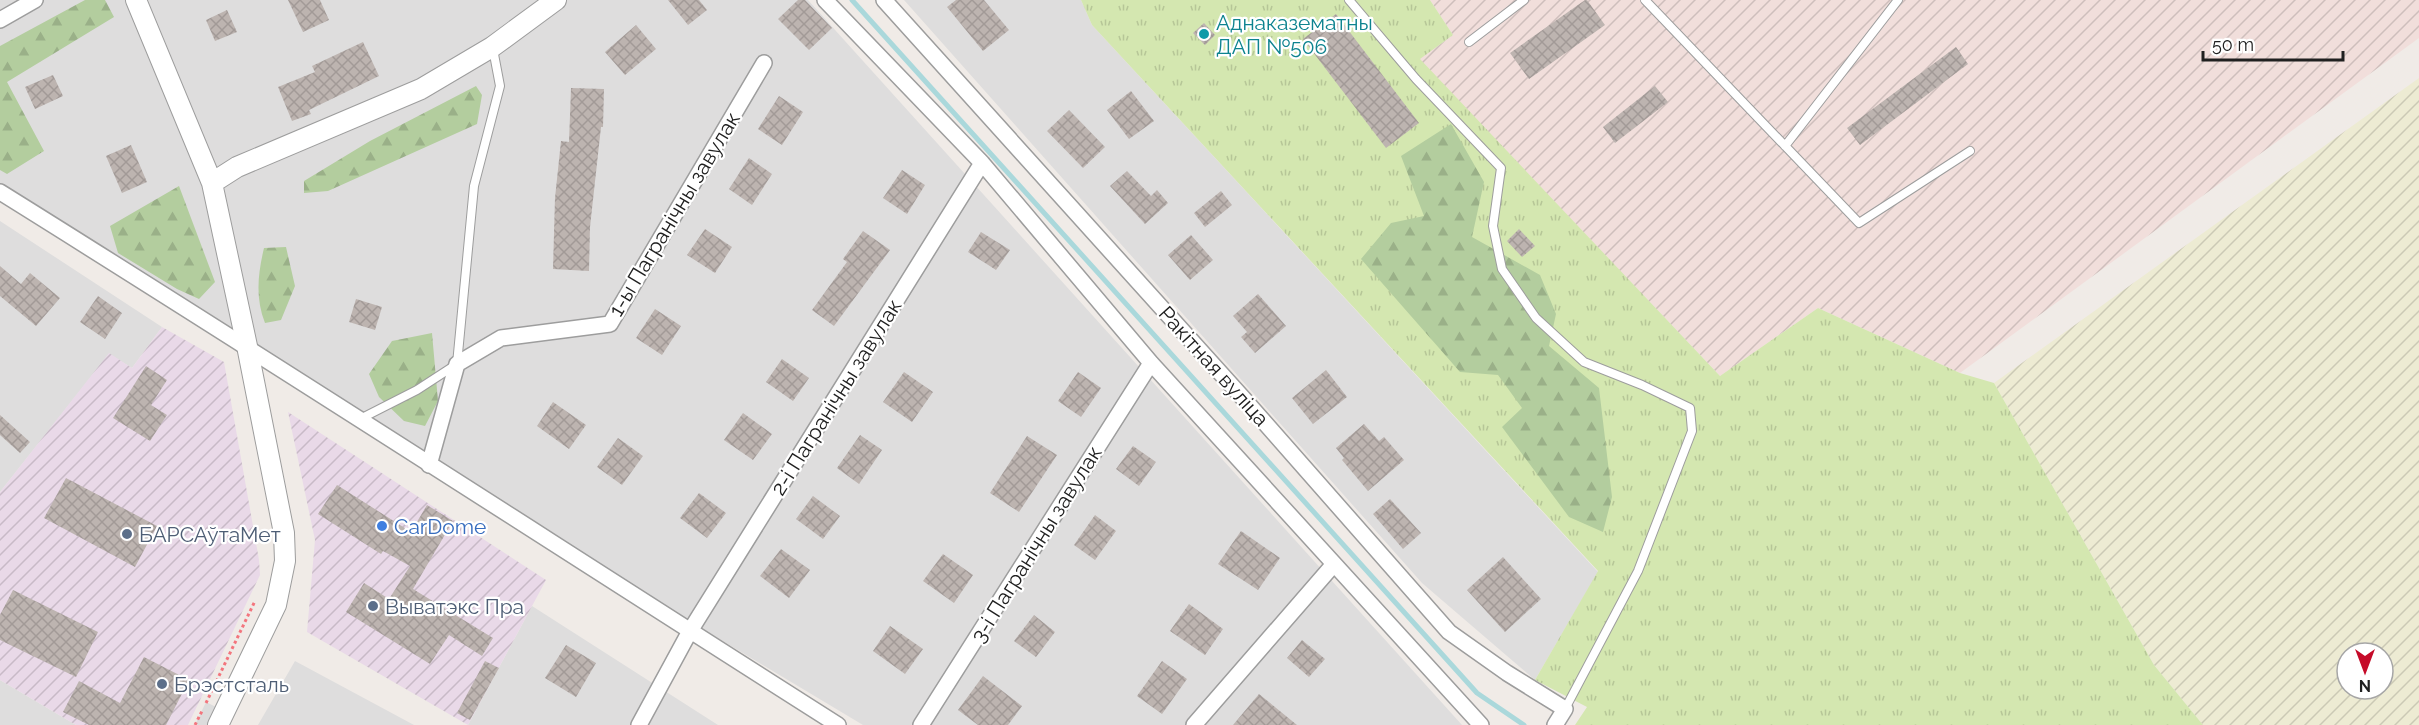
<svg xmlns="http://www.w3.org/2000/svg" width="2419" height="725" font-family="Raleway,sans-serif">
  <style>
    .residential { fill: #dedddd }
    .industrial { fill: url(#industrial-furrows) }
    .military { fill: url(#military-furrows) }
    .farmland { fill: url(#farmland-furrows); fill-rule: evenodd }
    .grass { fill: url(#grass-tufts) }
    .forest { fill: url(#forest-firs) }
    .parking { fill: #dcdcdc }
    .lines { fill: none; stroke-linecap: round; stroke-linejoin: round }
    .stream { stroke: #aad8db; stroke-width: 5 }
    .building { fill: url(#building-cross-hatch) }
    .service-casing { stroke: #9d9d9d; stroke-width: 10 }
    .minor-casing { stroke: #9d9d9d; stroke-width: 18 }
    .tertiary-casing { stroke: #9d9d9d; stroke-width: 22 }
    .path { stroke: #f3757d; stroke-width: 3; stroke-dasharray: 3 3; stroke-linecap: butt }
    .service { stroke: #fff; stroke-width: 8 }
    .minor { stroke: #fff; stroke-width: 15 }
    .tertiary { stroke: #fff; stroke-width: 20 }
    .culture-dot { fill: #0f9aa8; stroke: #fff; stroke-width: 2 }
    .shop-dot { fill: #3f7fe0; stroke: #fff; stroke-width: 2 }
    .service-dot { fill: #5c6f8a; stroke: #fff; stroke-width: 2 }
    .labels { text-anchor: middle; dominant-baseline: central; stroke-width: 4.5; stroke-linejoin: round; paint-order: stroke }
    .culture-label { font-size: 21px; fill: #0d838f; stroke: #fff; text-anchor: start }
    .street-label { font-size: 21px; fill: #202020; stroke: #fff }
    .shop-label { font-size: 21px; fill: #366cbe; stroke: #fff; text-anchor: start }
    .service-label { font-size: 21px; fill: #4e5e75; stroke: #fff; text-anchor: start }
  </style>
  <defs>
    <pattern id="industrial-furrows" width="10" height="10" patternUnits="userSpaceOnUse" patternTransform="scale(1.5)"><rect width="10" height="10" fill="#e9d9e8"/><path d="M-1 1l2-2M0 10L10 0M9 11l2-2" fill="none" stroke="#c8bac7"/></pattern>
    <pattern id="military-furrows" width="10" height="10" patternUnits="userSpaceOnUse" patternTransform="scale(1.5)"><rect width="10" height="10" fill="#f1dedb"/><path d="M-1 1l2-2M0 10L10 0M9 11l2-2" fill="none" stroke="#cebebc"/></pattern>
    <pattern id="farmland-furrows" width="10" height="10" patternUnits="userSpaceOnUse" patternTransform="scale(1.5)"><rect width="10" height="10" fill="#edebd3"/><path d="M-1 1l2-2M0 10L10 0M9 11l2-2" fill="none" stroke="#cbc9b5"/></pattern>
    <pattern id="grass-tufts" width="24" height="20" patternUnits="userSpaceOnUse" patternTransform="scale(1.5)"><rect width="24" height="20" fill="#d4e7b0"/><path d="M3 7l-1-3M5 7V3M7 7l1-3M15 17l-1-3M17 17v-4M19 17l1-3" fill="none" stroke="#b6c697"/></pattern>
    <pattern id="forest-firs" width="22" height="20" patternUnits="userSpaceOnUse" patternTransform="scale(1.5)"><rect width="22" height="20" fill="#b3cd9e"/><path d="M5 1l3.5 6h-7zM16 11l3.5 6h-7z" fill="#9ab088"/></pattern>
    <pattern id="building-cross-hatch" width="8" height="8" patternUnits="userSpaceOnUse" patternTransform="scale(1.5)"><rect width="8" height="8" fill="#bdb4b0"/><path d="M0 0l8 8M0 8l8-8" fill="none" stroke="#a29a97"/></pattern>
  </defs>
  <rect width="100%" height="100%" fill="#f0ebe7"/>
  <!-- residential -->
  <path class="residential" d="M0 0H808L1462 725H863L429 465 0 189Z
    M904 0H1081L1092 25 1598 572 1535 680 1422 583Z
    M0 221 162 327 132 368 109 354 0 492Z
    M532 606 718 725H468Z
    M295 661 414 725H258Z
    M0 680 76 725H0Z"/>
  <!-- industrial -->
  <path class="industrial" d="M162 327 224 362 259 560 260 575 188 725H76L0 680V492L109 353 132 368Z
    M288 412 546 580 468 725 307 632 315 540Z"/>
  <!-- military -->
  <path class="military" d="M1430 0H2419V38L1960 373 1818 308 1720 376 1419 59 1453 35Z"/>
  <!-- farmland -->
  <path class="farmland" d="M2419 78V725H2203L2154 665 1994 383ZM2347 653H2383V689H2347Z"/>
  <!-- grass -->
  <path class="grass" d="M1081 0H1430L1453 35 1420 59 1720 376 1818 308 1960 373 1994 383 2154 665 2203 725H1575L1587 707 1535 680 1598 571 1092 25Z"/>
  <!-- forest -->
  <path class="forest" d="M85 0H105L114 17 7 82 44 151 7 174 0 170V46Z
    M476 86 482 95 477 124 328 191 304 193V181L370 141Z
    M1451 124 1484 182 1472 237 1540 275 1556 314 1549 346 1599 388 1612 497 1603 532 1569 517 1502 427 1522 408 1498 375 1460 372 1361 259 1391 223 1424 216 1401 156Z
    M179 186 215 282 199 299 177 289 118 253 110 226Z
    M286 247 295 286 281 320 265 323C255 298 258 273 264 248Z
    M432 333 438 401 425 426 404 421 379 397 369 374 392 341Z"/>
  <!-- parking -->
  <path class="parking" d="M206 702 218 708 210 725H195Z"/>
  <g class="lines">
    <!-- stream -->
    <path class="stream" d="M852 0 1477 693 1524 725"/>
  </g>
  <!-- building -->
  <path class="building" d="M288 0H320L329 20 303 32Z
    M668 0H699L707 10 688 25Z
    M798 0H805L832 28 809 50 778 19Z
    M956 0H984L1009 30 983 51 947 7Z
    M1585 0H1587L1605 25 1529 79 1510 53Z
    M227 10 237 32 215 41 206 20Z
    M1336 14 1419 123 1386 148 1303 39Z
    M1204 23 1215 35 1205 45 1193 33Z
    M636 25 656 49 625 75 605 52Z
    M363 42 379 76 309 110 311 114 292 121 278 87 315 72 312 66Z
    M1956 47 1968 64 1860 145 1847 128Z
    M53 75 63 96 35 109 25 87Z
    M1655 86 1668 102 1615 143 1603 127Z
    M571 88 604 89 603 127H601L590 227 589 271 553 269 555 198 561 141 569 142Z
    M1131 91 1154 121 1129 139 1107 110Z
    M779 96 803 112 782 145 758 129Z
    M1069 110 1105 147 1083 168 1047 131Z
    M131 145 147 182 122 193 106 156Z
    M749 158 772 174 752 205 729 189Z
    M902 170 925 185 907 214 883 198Z
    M1127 171 1151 196 1157 190 1168 203 1145 224 1110 186Z
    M1221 191 1232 205 1205 227 1194 213Z
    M705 229 732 247 715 273 687 255Z
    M1519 229 1535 246 1522 257 1507 241Z
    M863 231 890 250 834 326 812 310 847 262 843 259Z
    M981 232 1010 250 996 270 968 252Z
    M1191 235 1213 260 1190 280 1168 255Z
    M0 266 21 284 30 273 60 298 36 326 0 296Z
    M1258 294 1286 326 1255 353 1241 337 1247 332 1233 316Z
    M98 296 122 313 105 339 80 322Z
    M356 299 382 307 375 330 349 322Z
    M655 309 681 326 662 355 636 338Z
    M782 359 809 378 793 401 766 382Z
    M146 366 167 380 151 405 167 415 150 441 113 418Z
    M1326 370 1347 397 1313 424 1292 398Z
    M904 372 933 392 912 422 883 402Z
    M1078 372 1101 388 1081 417 1058 401Z
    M553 402 586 425 569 449 537 426Z
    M743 413 772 434 753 460 724 440Z
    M0 415 30 442 20 453 0 435Z
    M1364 424 1379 441 1384 437 1404 460 1368 491 1342 460 1344 458 1336 448Z
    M860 435 882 450 859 484 837 468Z
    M1027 436 1057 455 1019 512 990 493Z
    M618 438 643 456 622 485 597 467Z
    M1133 446 1156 462 1139 486 1116 469Z
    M66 478 157 526 135 567 44 518Z
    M337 485 411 532 427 505 453 521 413 589 493 638 482 656 449 635 430 664 346 612 364 583 389 599 410 566 383 551 381 554 318 514Z
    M699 493 726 513 707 538 680 518Z
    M813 496 840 516 823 539 796 519Z
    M1390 499 1421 533 1403 549 1373 514Z
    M1095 515 1116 531 1095 560 1074 545Z
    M1241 531 1280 558 1258 590 1218 564Z
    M781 549 810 570 789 598 760 576Z
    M943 554 973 575 954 603 923 581Z
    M1503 557 1541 599 1505 632 1467 590Z
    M13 590 98 632 76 677 0 640V615Z
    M1189 604 1223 629 1205 655 1170 631Z
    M1034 615 1055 632 1036 657 1014 641Z
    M890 626 923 649 905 674 873 651Z
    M1302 640 1325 659 1309 677 1287 658Z
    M566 645 596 663 576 697 545 678Z
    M144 657 189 680 166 725H89L63 712 79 681 120 703Z
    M485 661 499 668 470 720 457 713Z
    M1162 661 1187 679 1162 714 1137 696Z
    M983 676 1022 706 1008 725H978L958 710Z
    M1259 694 1297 725H1233Z"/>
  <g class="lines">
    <defs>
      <path id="service" d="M1349 0 1416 79 1501 168 1493 226 1502 269 1536 318 1584 362 1642 385 1690 408 1692 431 1638 571 1565 709
        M1645 0 1859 223 1970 151
        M1469 42 1524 0
        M1785 146 1898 0
        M360 419 417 390 457 364 474 186 500 86 493 49"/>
      <path id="minor" d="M825 0 982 163 1151 363 1481 725
        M884 0 1243 398 1449 632 1507 673 1565 709 1555 725
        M0 20 35 0
        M0 192C281 367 558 547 838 725
        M429 465 457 364 501 338 610 324 764 63
        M639 725 690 631 982 163
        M921 725 1151 363
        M1194 725 1334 564"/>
      <path id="tertiary" d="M136 0 212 183 247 346 284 533 285 561 276 605 218 725
        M212 183 237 167 421 89 492 47 556 0"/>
    </defs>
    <!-- service casing -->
    <use href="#service" class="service-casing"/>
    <!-- minor casing -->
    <use href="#minor" class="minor-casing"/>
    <!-- tertiary casing -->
    <use href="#tertiary" class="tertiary-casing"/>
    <!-- path -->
    <path class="path" d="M206 703 255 601
      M195 725 203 709"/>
    <!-- service -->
    <use href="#service" class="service"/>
    <!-- minor -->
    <use href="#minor" class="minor"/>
    <!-- tertiary -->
    <use href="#tertiary" class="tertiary"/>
  </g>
  <!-- markers -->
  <circle class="culture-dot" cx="1204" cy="34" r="6"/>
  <circle class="shop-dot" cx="382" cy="526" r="6"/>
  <g class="service-dot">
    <circle cx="127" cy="534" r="6"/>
    <circle cx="373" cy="606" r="6"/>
    <circle cx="162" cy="684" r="6"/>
  </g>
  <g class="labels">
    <!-- culture labels -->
    <g class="culture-label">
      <text x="1216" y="22">Аднаказематны<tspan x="1216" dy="24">ДАП №506</tspan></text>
    </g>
    <!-- street labels -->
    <g class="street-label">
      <text transform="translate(674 214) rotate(-59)">1-ы Пагранічны завулак</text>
      <text transform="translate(1214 366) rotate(48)">Ракітная вуліца</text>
      <text transform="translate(836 397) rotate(-58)">2-і Пагранічны завулак</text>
      <text transform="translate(1036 544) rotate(-58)">3-і Пагранічны завулак</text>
    </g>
    <!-- shop labels -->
    <g class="shop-label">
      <text x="394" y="526">CarDome</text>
    </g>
    <!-- service labels -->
    <g class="service-label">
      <text x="139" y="534">БАРСАўтаМет</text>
      <text x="385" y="606">Выватэкс Пра</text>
      <text x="174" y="684">Брэстсталь</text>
    </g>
  </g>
  <!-- north arrow -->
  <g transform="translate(2365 671) rotate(180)"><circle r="28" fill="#ffffff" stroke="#a6a6a6" stroke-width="1.5"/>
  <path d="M0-4.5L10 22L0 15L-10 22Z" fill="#c50b29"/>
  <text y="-9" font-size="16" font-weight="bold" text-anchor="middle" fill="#202020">N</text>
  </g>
  <!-- scale -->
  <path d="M2203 51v9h140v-9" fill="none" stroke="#202020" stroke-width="3"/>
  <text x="2212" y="51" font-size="18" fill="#202020" stroke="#ffffff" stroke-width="4.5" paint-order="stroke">50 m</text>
</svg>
